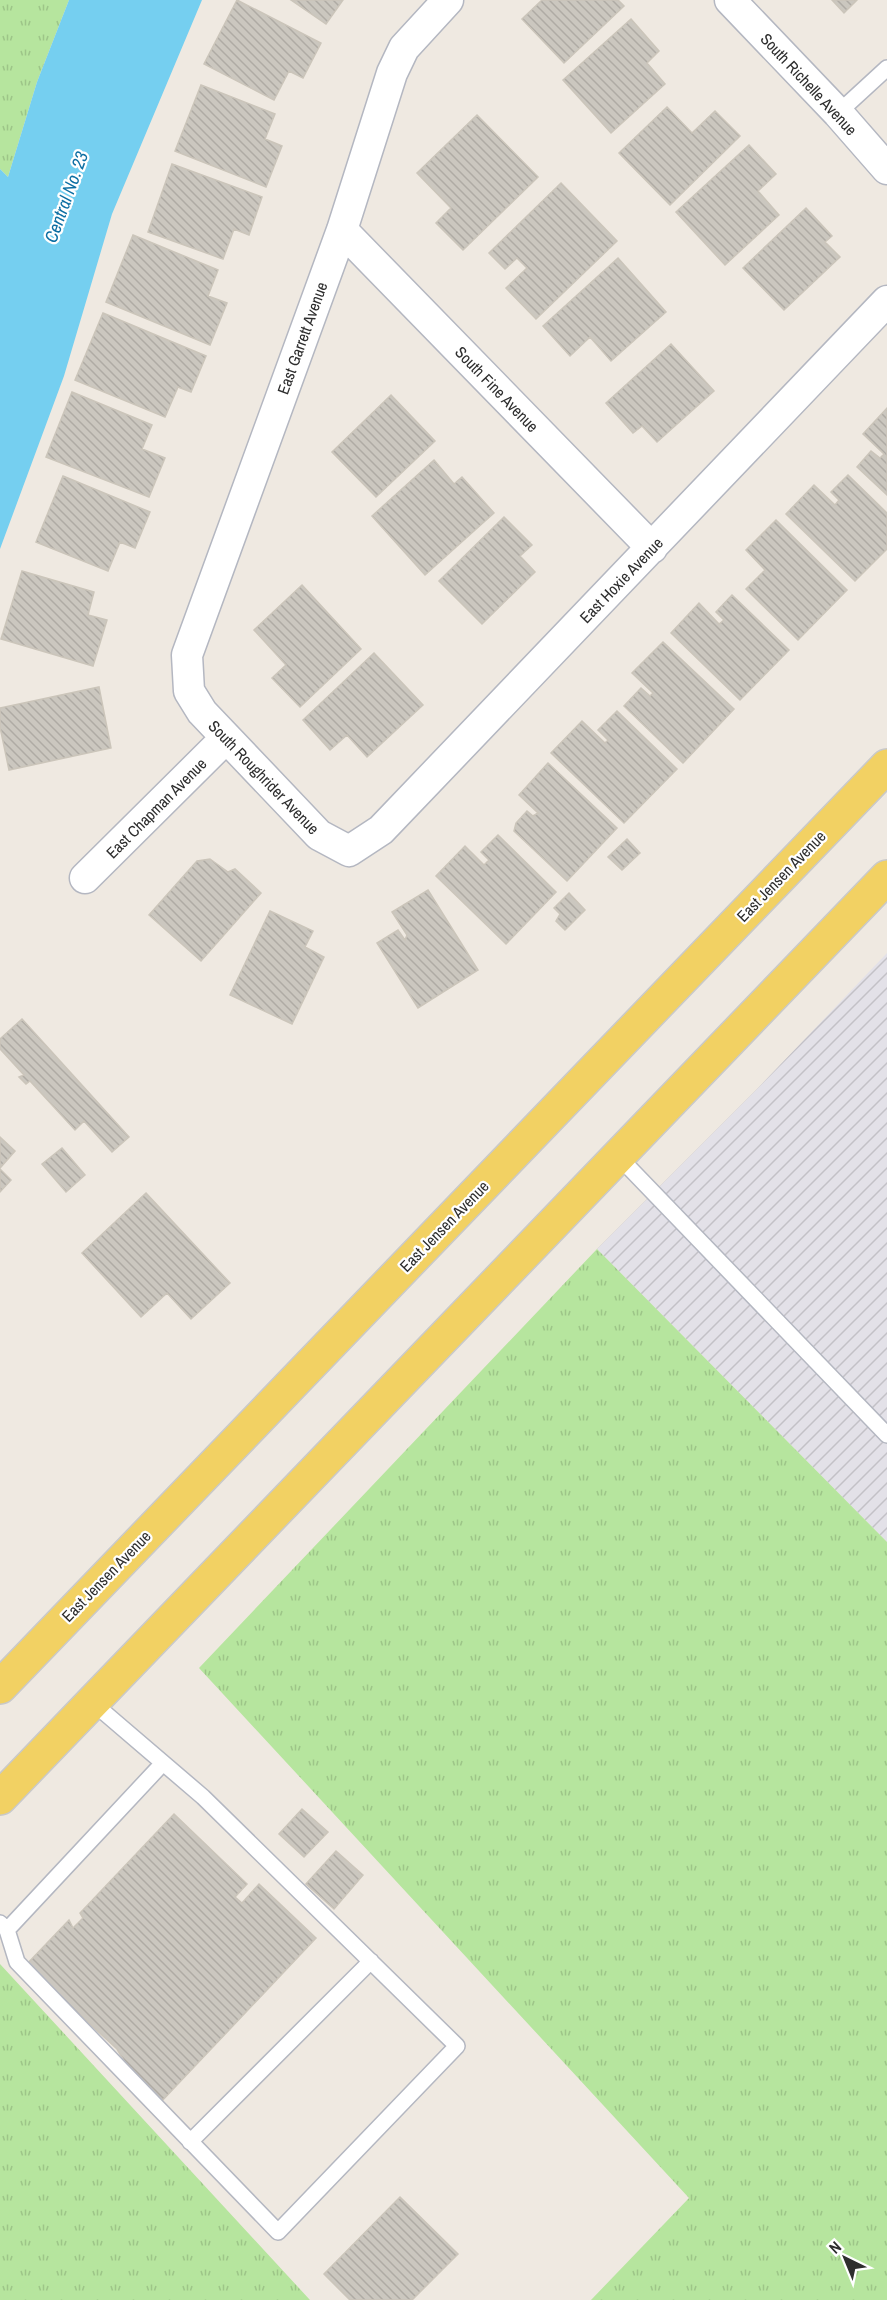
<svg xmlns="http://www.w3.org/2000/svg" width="887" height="2300" font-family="'Archivo Narrow',sans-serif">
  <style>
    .industrial { fill: url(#industrial-furrows) }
    .grass { fill: url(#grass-tufts) }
    .water { fill: #75cff0 }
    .building { fill: url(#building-back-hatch); stroke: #cbc5ba; stroke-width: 1.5 }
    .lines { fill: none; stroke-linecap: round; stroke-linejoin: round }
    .lane-casing { stroke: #b4b7c1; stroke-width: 18 }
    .street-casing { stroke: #b4b7c1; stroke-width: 33 }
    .primary-casing { stroke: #c9c9c9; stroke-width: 36 }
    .lane { stroke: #fff; stroke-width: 15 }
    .street { stroke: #fff; stroke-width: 30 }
    .primary { stroke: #f2d163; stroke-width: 33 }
    .labels { text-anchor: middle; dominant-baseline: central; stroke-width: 4.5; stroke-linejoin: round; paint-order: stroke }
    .street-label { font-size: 16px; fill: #2e2e2e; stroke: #fff }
    .water-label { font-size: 18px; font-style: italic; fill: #0d6fa3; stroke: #fff }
  </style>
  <defs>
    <pattern id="industrial-furrows" width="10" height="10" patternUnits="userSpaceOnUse" patternTransform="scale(1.5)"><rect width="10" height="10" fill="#e3e1e8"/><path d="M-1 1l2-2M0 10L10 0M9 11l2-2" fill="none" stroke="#c3c1c7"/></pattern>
    <pattern id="grass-tufts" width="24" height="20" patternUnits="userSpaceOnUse" patternTransform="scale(1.5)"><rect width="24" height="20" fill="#b6e59e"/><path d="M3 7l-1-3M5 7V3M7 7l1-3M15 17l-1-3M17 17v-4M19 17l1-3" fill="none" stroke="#9dc588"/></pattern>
    <pattern id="building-back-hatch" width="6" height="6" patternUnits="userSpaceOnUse" patternTransform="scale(1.5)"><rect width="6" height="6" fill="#cbc7bf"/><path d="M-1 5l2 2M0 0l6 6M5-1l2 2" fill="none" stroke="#afaba4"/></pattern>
  </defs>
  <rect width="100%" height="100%" fill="#efe9e1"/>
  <!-- industrial -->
  <path class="industrial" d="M887 953V1542L597 1249 756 1090Z"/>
  <!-- grass -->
  <path class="grass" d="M0 0H69L37 82 8 177 0 169Z
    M597 1249 887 1542V2300H591L689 2198 199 1668Z
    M0 1964 310 2300H0Z"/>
  <!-- water -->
  <path class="water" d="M69 0H202L112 214 64 376 0 549V169L8 177 37 82Z"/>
  <!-- building -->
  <path class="building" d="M237 0 321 43 303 78 289 71 274 100 204 64Z
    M291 0H343L326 24Z
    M542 0H618L624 6 564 63 522 19Z
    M832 0H857L844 13Z
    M631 19 659 51 647 63 665 84 611 133 563 80Z
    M201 85 275 114 265 139 282 146 266 187 175 151Z
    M667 107 692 133 715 111 740 136 670 205 619 153Z
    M477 115 538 177 463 250 436 223 451 208 417 173Z
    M749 145 776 174 758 191 779 215 725 265 676 212Z
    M172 164 262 197 249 235 234 229 223 259 148 232Z
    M561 183 617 241 536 319 506 288 527 268 517 258 505 269 489 253Z
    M806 208 832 236 825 242 840 257 784 310 743 268Z
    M133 235 218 270 208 296 227 303 210 345 106 302Z
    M618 258 666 312 611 361 590 337 570 356 543 326Z
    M103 313 206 356 191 392 178 387 165 417 75 380Z
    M671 344 714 391 657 442 642 426 633 433 606 403Z
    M72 392 152 425 142 449 165 458 149 497 46 457Z
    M391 395 435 441 376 497 332 452Z
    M887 408V495L857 467 871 451 880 458 884 454 863 434Z
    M434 460 454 484 462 477 494 513 425 575 372 516Z
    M848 475 887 513V549L855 581 786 514 814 485 835 505 839 500 831 492Z
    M63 476 150 512 135 548 120 542 108 571 36 542Z
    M504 517 532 545 520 556 535 572 482 624 439 581Z
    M776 520 847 590 798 640 746 589 765 570 746 550Z
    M22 571 94 592 88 615 107 620 93 666 1 639Z
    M302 585 361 649 300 707 272 678 286 665 254 630Z
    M732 595 789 650 740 700 671 633 699 603 719 624 724 620 716 612Z
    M663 642 734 709 683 763 624 706 641 688 650 696 653 693 632 673Z
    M374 653 423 705 367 757 347 735 330 750 303 720Z
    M99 687 111 748 9 770 0 727V708Z
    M617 711 677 769 624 823 551 753 582 721 605 743 608 740 598 730Z
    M548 763 617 828 567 881 514 831 516 823 527 811 533 816 538 813 519 795Z
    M498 835 556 892 506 944 436 876 465 846 484 865 489 860 481 852Z
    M627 839 640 853 622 870 608 857Z
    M210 859 228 872 235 869 261 893 201 961 149 915 197 861Z
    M428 890 478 970 418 1008 377 943 398 930 405 940 407 935 392 912Z
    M569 893 585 910 565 930 556 921 560 914 554 908Z
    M270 911 313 931 305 947 324 957 292 1024 230 995Z
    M22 1019 129 1137 112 1152 84 1121 75 1130 30 1081 26 1084 19 1077 24 1075 0 1049V1039Z
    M0 1137 15 1151 0 1168Z
    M62 1148 85 1175 66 1192 42 1164Z
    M0 1169 11 1180 0 1192Z
    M146 1193 230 1283 191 1319 167 1293 141 1317 82 1253Z
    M302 1809 328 1832 304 1857 279 1834Z
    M174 1814 247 1884 235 1897 242 1903 259 1884 316 1938 160 2103 134 2078 117 2049 26 1965 69 1920 73 1928 83 1918 80 1913Z
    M336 1851 363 1875 334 1909 306 1884Z
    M400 2197 458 2254 412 2300H350L324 2274Z"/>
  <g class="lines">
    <defs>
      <path id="lane" d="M838 113 887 68
        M618 1156 887 1435
        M0 1923 7 1930 17 1962 278 2232 457 2046 203 1797 92 1702
        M7 1930 163 1763
        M190 2142 371 1961"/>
      <path id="street" d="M448 0 404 48 392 73 342 230 187 655 189 691 202 712 319 835 349 851 381 830 887 301
        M730 0 838 113 887 169
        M342 230 652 548
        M85 878 226 738"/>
      <path id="primary" d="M0 1687 887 766
        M0 1798 887 877"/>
    </defs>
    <!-- lane casing -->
    <use href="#lane" class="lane-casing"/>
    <!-- street casing -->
    <use href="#street" class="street-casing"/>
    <!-- primary casing -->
    <use href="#primary" class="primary-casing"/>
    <!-- lane -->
    <use href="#lane" class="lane"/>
    <!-- street -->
    <use href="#street" class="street"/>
    <!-- primary -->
    <use href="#primary" class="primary"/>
  </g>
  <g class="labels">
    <!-- street labels -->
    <g class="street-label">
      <text transform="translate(809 84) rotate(47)">South Richelle Avenue</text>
      <text transform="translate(302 338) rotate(-70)">East Garrett Avenue</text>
      <text transform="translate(497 389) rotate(46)">South Fine Avenue</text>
      <text transform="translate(621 580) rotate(-46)">East Hoxie Avenue</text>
      <text transform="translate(264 777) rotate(46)">South Roughrider Avenue</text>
      <text transform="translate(156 808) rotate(-45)">East Chapman Avenue</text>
      <text transform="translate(781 876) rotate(-46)">East Jensen Avenue</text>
      <text transform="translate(444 1226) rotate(-46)">East Jensen Avenue</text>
      <text transform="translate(106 1576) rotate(-46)">East Jensen Avenue</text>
    </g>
    <!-- water labels -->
    <g class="water-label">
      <text transform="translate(66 197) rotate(-70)">Central No. 23</text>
    </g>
  </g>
  <!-- north arrow -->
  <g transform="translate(845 2258) rotate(317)" stroke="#ffffff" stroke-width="4.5" paint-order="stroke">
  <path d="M0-4.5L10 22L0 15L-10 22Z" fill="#2e2e2e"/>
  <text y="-9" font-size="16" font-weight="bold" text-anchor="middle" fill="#2e2e2e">N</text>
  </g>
</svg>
